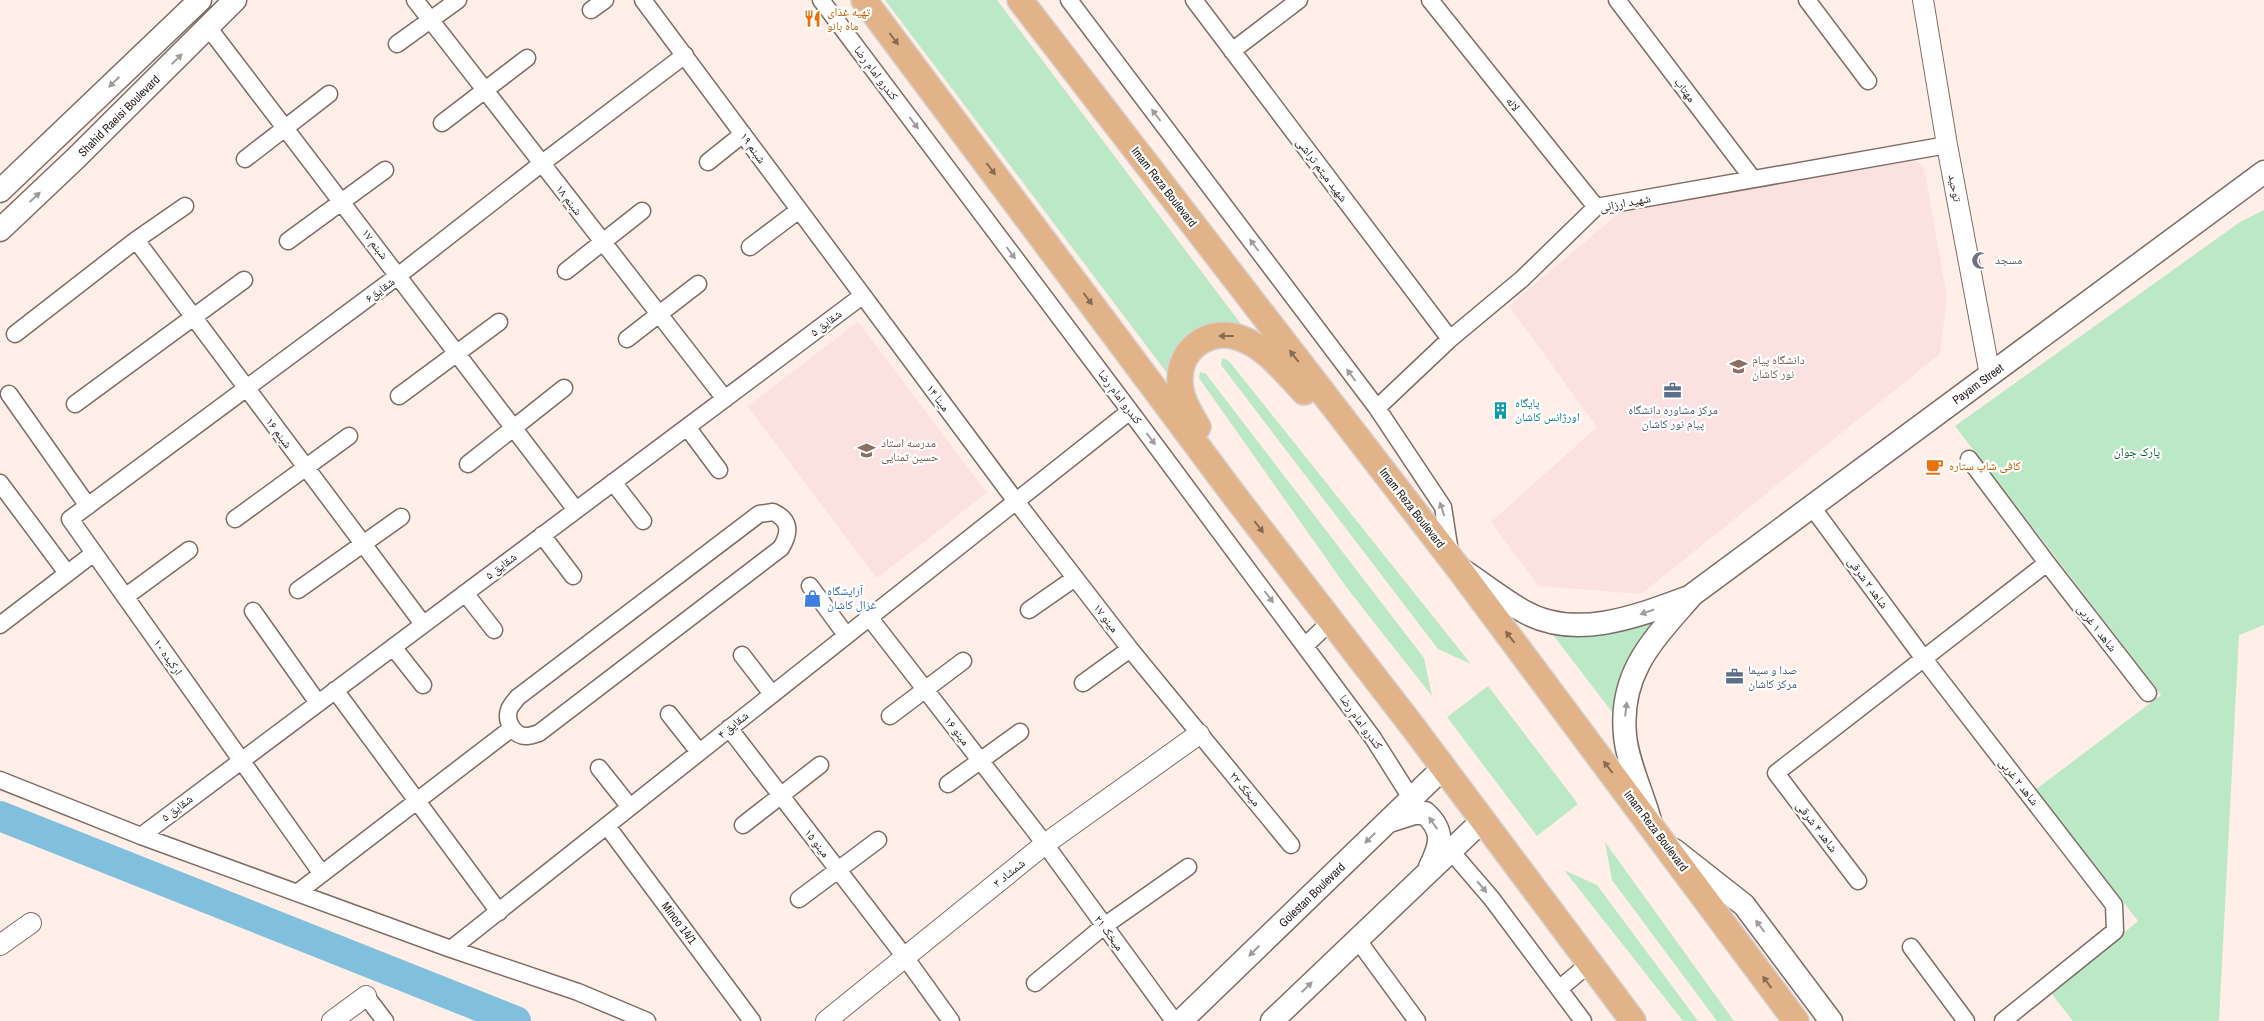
<svg xmlns="http://www.w3.org/2000/svg" width="2264" height="1021" font-family="'Archivo Narrow','Noto Naskh Arabic',sans-serif">
  <style>
    .education { fill: #fce1e1 }
    .green { fill: #bbe8c7 }
    .lines { fill: none; stroke-linecap: round; stroke-linejoin: round }
    .river { stroke: #81c0dd; stroke-width: 30 }
    .minor-casing { stroke: #7e6d65; stroke-width: 19 }
    .tertiary-casing { stroke: #7e6d65; stroke-width: 22 }
    .secondary-casing { stroke: #7e6d65; stroke-width: 25 }
    .primary-casing { stroke: #d4d3d2; stroke-width: 28 }
    .minor { stroke: #fff; stroke-width: 16 }
    .tertiary { stroke: #fff; stroke-width: 20 }
    .secondary { stroke: #fff; stroke-width: 22 }
    .primary { stroke: #e2b388; stroke-width: 25 }
    .oneway { fill: #866b54 }
    .oneway2 { fill: #9f9c9b }
    .labels { text-anchor: middle; dominant-baseline: central; stroke-width: 4.5; stroke-linejoin: round; paint-order: stroke }
    .food-label { font-size: 12px; fill: #c56008; stroke: #fff; text-anchor: start }
    .street-label { font-size: 12px; fill: #2a2320; stroke: #fff }
    .worship-label { font-size: 12px; fill: #5b616d; stroke: #fff; text-anchor: start }
    .education-label { font-size: 12px; fill: #785e54; stroke: #fff; text-anchor: start }
    .culture-label { font-size: 12px; fill: #0d838f; stroke: #fff; text-anchor: start }
    .service-label { font-size: 12px; fill: #4e5e75; stroke: #fff }
    .park-label { font-size: 12px; fill: #005b2e; stroke: #fff }
    .shop-label { font-size: 12px; fill: #366cbe; stroke: #fff; text-anchor: start }
  </style>
  <rect width="100%" height="100%" fill="#ffefe8"/>
  <!-- education -->
  <path class="education" d="M1912 158 1924 167 1947 297 1940 354 1641 594 1539 586 1491 522 1597 427 1509 306 1625 208Z
    M858 322 987 493 877 578 747 406Z"/>
  <!-- green -->
  <path class="green" d="M885 0H997L1241 324 1227 326 1170 377Z
    M2264 210V625L2239 635 2219 1021H2073L2051 993 2138 921 2035 790 2161 695 1955 426 2240 222Z
    M1222 358 1229 361 1471 664 1438 649 1221 365Z
    M1200 372 1206 374 1424 658 1432 696 1347 588 1199 378Z
    M1659 615 1615 716 1547 627Z
    M1488 686 1578 804 1537 836 1447 717Z
    M1605 842 1734 1021H1717L1612 880Z
    M1564 870 1597 885 1698 1021H1683Z"/>
  <g class="lines">
    <!-- river -->
    <path class="river" d="M0 816 516 1021"/>
    <defs>
      <path id="minor" d="M415 0 725 399
        M643 0 1015 500 1130 649 1291 845
        M821 0 1130 411 1373 738 1411 798
        M1069 0 1377 408 1443 507 1450 552
        M1194 0 1450 339
        M1430 0 1596 207
        M1617 0 1753 179
        M1807 0 1868 81
        M591 10 605 0
        M208 27 576 510
        M397 44 458 0
        M1232 51 1299 0
        M442 123 527 58
        M245 159 329 94
        M708 162 743 134
        M136 240 423 624
        M288 241 385 170
        M750 247 799 210
        M566 271 642 211
        M15 334 136 240 185 206
        M627 339 698 284
        M9 394 88 506
        M399 396 499 322
        M75 404 244 280
        M1377 408 1450 339 1522 279 1596 207 1947 145
        M687 427 719 470
        M1969 459 2047 563 2148 693
        M468 464 564 388
        M613 482 643 521
        M0 483 67 573
        M1812 507 1924 659 2114 905 2115 931 2003 1021
        M773 512C791 520 790 533 781 548L539 733C536 734 531 736 527 736 515 737 505 722 509 710 510 706 515 701 518 697L759 514Z
        M235 519 349 436
        M542 535 573 576
        M810 586 846 635
        M298 590 401 517
        M465 593 494 630
        M125 597 189 550
        M1029 610 1075 578
        M253 611 318 703
        M869 617 1045 844 1174 1021
        M0 625 94 553
        M1305 646 1331 621
        M393 647 423 685
        M742 655 772 694
        M1083 683 1130 649
        M335 690 499 912
        M669 714 699 752
        M890 716 963 661
        M729 728 905 957 951 1021
        M599 768 630 807
        M0 780 141 836 451 949 578 992 647 1021
        M948 784 1020 732
        M743 825 820 765
        M607 826 752 1021
        M141 836 862 296
        M1450 850 1492 899 1583 1021
        M322 874 70 519 399 275 541 164 685 55
        M1858 881 1776 773 2047 563
        M297 893 512 728
        M799 899 878 840
        M1357 939 1417 1021
        M1911 947 1966 1021
        M451 949 1130 411
        M1035 983 1104 926 1188 867
        M1559 989 1590 963
        M366 996 385 1021"/>
      <path id="tertiary" d="M1923 0 1947 145 1990 375
        M0 945 31 923
        M332 1021 366 996
        M826 1021 1045 844 1199 734"/>
      <path id="secondary" d="M0 191 200 0
        M0 230 76 158 235 0
        M1462 570C1482 583 1502 599 1523 611 1575 641 1638 616 1689 597
        M1389 821 1414 813H1425C1445 831 1441 845 1430 867
        M1651 824C1644 796 1627 762 1625 735 1619 672 1654 639 1692 595L2264 172
        M1674 850 1744 905 1831 1021
        M1181 1021 1443 768
        M1272 1021 1483 820"/>
      <path id="primary" d="M864 0 1237 499 1413 727 1633 1021
        M1020 0 1459 569 1796 1021
        M1198 427C1190 413 1180 398 1180 381 1179 348 1210 327 1240 338 1266 347 1285 372 1304 392"/>
    </defs>
    <!-- minor casing -->
    <use href="#minor" class="minor-casing"/>
    <!-- tertiary casing -->
    <use href="#tertiary" class="tertiary-casing"/>
    <!-- secondary casing -->
    <use href="#secondary" class="secondary-casing"/>
    <!-- primary casing -->
    <use href="#primary" class="primary-casing"/>
    <!-- minor -->
    <use href="#minor" class="minor"/>
    <!-- tertiary -->
    <use href="#tertiary" class="tertiary"/>
    <!-- secondary -->
    <use href="#secondary" class="secondary"/>
    <!-- primary -->
    <use href="#primary" class="primary"/>
  </g>
  <!-- one-way arrows -->
  <defs><path id="oneway-solid" d="M-6-.8H1V-3.2L6.5 0L1 3.2V.8H-6Z" transform="scale(1.25)"/></defs>
  <g class="oneway">
    <use href="#oneway-solid" transform="translate(894 39) rotate(53)"/>
    <use href="#oneway-solid" transform="translate(991 169) rotate(53)"/>
    <use href="#oneway-solid" transform="translate(1088 299) rotate(53)"/>
    <use href="#oneway-solid" transform="translate(1226 336) rotate(-180)"/>
    <use href="#oneway-solid" transform="translate(1294 356) rotate(-128)"/>
    <use href="#oneway-solid" transform="translate(1259 527) rotate(53)"/>
    <use href="#oneway-solid" transform="translate(1510 637) rotate(-128)"/>
    <use href="#oneway-solid" transform="translate(1608 767) rotate(-127)"/>
    <use href="#oneway-solid" transform="translate(1767 982) rotate(-126)"/>
  </g>
  <g class="oneway2">
    <use href="#oneway-solid" transform="translate(177 59) rotate(-45)"/>
    <use href="#oneway-solid" transform="translate(114 82) rotate(136)"/>
    <use href="#oneway-solid" transform="translate(1156 115) rotate(-127)"/>
    <use href="#oneway-solid" transform="translate(914 123) rotate(53)"/>
    <use href="#oneway-solid" transform="translate(35 197) rotate(-43)"/>
    <use href="#oneway-solid" transform="translate(1254 245) rotate(-127)"/>
    <use href="#oneway-solid" transform="translate(1011 253) rotate(53)"/>
    <use href="#oneway-solid" transform="translate(1351 375) rotate(-127)"/>
    <use href="#oneway-solid" transform="translate(1151 439) rotate(53)"/>
    <use href="#oneway-solid" transform="translate(1442 509) rotate(-108)"/>
    <use href="#oneway-solid" transform="translate(1269 597) rotate(53)"/>
    <use href="#oneway-solid" transform="translate(1647 612) rotate(161)"/>
    <use href="#oneway-solid" transform="translate(1626 709) rotate(-83)"/>
    <use href="#oneway-solid" transform="translate(1433 823) rotate(-125)"/>
    <use href="#oneway-solid" transform="translate(1370 838) rotate(135)"/>
    <use href="#oneway-solid" transform="translate(1482 887) rotate(50)"/>
    <use href="#oneway-solid" transform="translate(1760 926) rotate(-127)"/>
    <use href="#oneway-solid" transform="translate(1254 951) rotate(136)"/>
    <use href="#oneway-solid" transform="translate(1307 987) rotate(-44)"/>
  </g>
  <!-- icons -->
  <defs>
    <symbol id="restaurant-bare" viewBox="-9 -9 18 18"><path d="M-5-6h1v4h1v-4h1v4h1v-4h1v5L-1.5 .5V6h-2V.5L-5-1ZM5-6V6H3V1.5H1.5Q1.5-4 5-6Z" fill="#e8710a" stroke="#fff" stroke-width="2.5" paint-order="stroke"/></symbol>
    <symbol id="mosque-bare" viewBox="-9 -9 18 18"><path d="M3.5-4.9A6 6 0 1 0 3.5 4.9A5 5 0 1 1 3.5-4.9Z" fill="#6b7280" stroke="#fff" stroke-width="2.5" paint-order="stroke"/></symbol>
    <symbol id="university-bare" viewBox="-9 -9 18 18"><path d="M0-5L7-2L0 1L-7-2ZM-4 1L0 2.5L4 1V4Q0 6-4 4Z" fill="#8d6e63" stroke="#fff" stroke-width="2.5" paint-order="stroke"/></symbol>
    <symbol id="office-bare" viewBox="-9 -9 18 18"><path d="M-6-3h4V-5.5h4V-3h4V5H-6ZM-1-4.5V-3h2v-1.5ZM-6 0V1H6V0Z" fill="#5c6f8a" stroke="#fff" stroke-width="2.5" paint-order="stroke"/></symbol>
    <symbol id="building-bare" viewBox="-9 -9 18 18"><path d="M-4-6H4V6H1V3H-1V6H-4ZM-2.5-4.3h1.7v1.8h-1.7ZM.8-4.3h1.7v1.8H.8ZM-2.5-1h1.7V.8h-1.7ZM.8-1h1.7V.8H.8Z" fill="#0f9aa8" stroke="#fff" stroke-width="2.5" paint-order="stroke"/></symbol>
    <symbol id="school-bare" viewBox="-9 -9 18 18"><path d="M0-5L7-2L0 1L-7-2ZM-4 1L0 2.5L4 1V4Q0 6-4 4Z" fill="#8d6e63" stroke="#fff" stroke-width="2.5" paint-order="stroke"/></symbol>
    <symbol id="cafe-bare" viewBox="-9 -9 18 18"><path d="M-5.5-4.5H6V0H3Q3 3.5 0 3.5H-2.5Q-5.5 3.5-5.5 0ZM3-3.2v2h1.7v-2ZM-6 4.5H4V6H-6Z" fill="#e8710a" stroke="#fff" stroke-width="2.5" paint-order="stroke"/></symbol>
    <symbol id="shop-bare" viewBox="-9 -9 18 18"><path d="M-5-2.5h2.3a2.7 3.5 0 0 1 5.4 0H5L5.5 6h-11ZM-1.5-2.5h3a1.5 2.3 0 0 0-3 0Z" fill="#3f7fe0" stroke="#fff" stroke-width="2.5" paint-order="stroke"/></symbol>
  </defs>
  <g fill-rule="evenodd">
    <use href="#restaurant-bare" x="800" y="6" width="25" height="25"/>
    <use href="#mosque-bare" x="1968" y="248" width="25" height="25"/>
    <use href="#university-bare" x="1726" y="354" width="25" height="25"/>
    <use href="#office-bare" x="1660" y="378" width="25" height="25"/>
    <use href="#building-bare" x="1488" y="398" width="25" height="25"/>
    <use href="#school-bare" x="854" y="438" width="25" height="25"/>
    <use href="#cafe-bare" x="1922" y="454" width="25" height="25"/>
    <use href="#shop-bare" x="800" y="586" width="25" height="25"/>
    <use href="#office-bare" x="1722" y="664" width="25" height="25"/>
  </g>
  <g class="labels">
    <!-- food labels -->
    <g class="food-label">
      <text x="827" y="12">تهیه غذای<tspan x="827" dy="14">ماه بانو</tspan></text>
      <text x="1949" y="466">کافی شاپ ستاره</text>
    </g>
    <!-- street labels -->
    <g class="street-label">
      <text transform="translate(876 73) rotate(53)">کندرو امام رضا</text>
      <text transform="translate(1685 90) rotate(53)">مهتاب</text>
      <text transform="translate(1513 104) rotate(51)">لاله</text>
      <text transform="translate(119 116) rotate(-45)">Shahid Raeisi Boulevard</text>
      <text transform="translate(753 148) rotate(54)">شبنم ۱۹</text>
      <text transform="translate(1322 170) rotate(53)">شهید میثم تراشی</text>
      <text transform="translate(1164 187) rotate(52)">Imam Reza Boulevard</text>
      <text transform="translate(1955 188) rotate(79)">توحید</text>
      <text transform="translate(569 200) rotate(52)">شبنم ۱۸</text>
      <text transform="translate(1625 203) rotate(-11)">شهید ارزانی</text>
      <text transform="translate(375 244) rotate(52)">شبنم ۱۷</text>
      <text transform="translate(380 290) rotate(-37)">شقایق۶</text>
      <text transform="translate(826 323) rotate(-37)">شقایق ۵</text>
      <text transform="translate(1978 384) rotate(-36)">Payam Street</text>
      <text transform="translate(1120 397) rotate(53)">کندرو امام رضا</text>
      <text transform="translate(938 398) rotate(53)">مینا ۱۴</text>
      <text transform="translate(279 433) rotate(53)">شبنم ۱۶</text>
      <text transform="translate(1412 508) rotate(52)">Imam Reza Boulevard</text>
      <text transform="translate(501 566) rotate(-37)">شقایق ۵</text>
      <text transform="translate(1868 583) rotate(54)">شاهد ۲ شرقی</text>
      <text transform="translate(1106 618) rotate(52)">مینو ۱۷</text>
      <text transform="translate(2097 628) rotate(52)">شاهد ۱ غربی</text>
      <text transform="translate(168 657) rotate(55)">ارکیده ۱۰</text>
      <text transform="translate(1361 722) rotate(54)">کندرو امام رضا</text>
      <text transform="translate(733 725) rotate(-39)">شقایق ۴</text>
      <text transform="translate(957 731) rotate(52)">مینو ۱۶</text>
      <text transform="translate(2019 782) rotate(52)">شاهد ۲ غربی</text>
      <text transform="translate(1245 789) rotate(50)">میخک ۲۲</text>
      <text transform="translate(177 808) rotate(-37)">شقایق ۵</text>
      <text transform="translate(1817 827) rotate(53)">شاهد ۴ شرقی</text>
      <text transform="translate(1656 831) rotate(53)">Imam Reza Boulevard</text>
      <text transform="translate(817 843) rotate(52)">مینو ۱۵</text>
      <text transform="translate(1009 873) rotate(-39)">شمشاد ۳</text>
      <text transform="translate(1312 895) rotate(-44)">Golestan Boulevard</text>
      <text transform="translate(679 923) rotate(53)">Minoo 14/1</text>
      <text transform="translate(1109 933) rotate(54)">میخک ۲۱</text>
    </g>
    <!-- worship labels -->
    <g class="worship-label">
      <text x="1995" y="260">مسجد</text>
    </g>
    <!-- education labels -->
    <g class="education-label">
      <text x="1752" y="360">دانشگاه پیام<tspan x="1752" dy="14">نور کاشان</tspan></text>
      <text x="881" y="443">مدرسه استاد<tspan x="881" dy="14">حسین تمنایی</tspan></text>
    </g>
    <!-- culture labels -->
    <g class="culture-label">
      <text x="1515" y="403">پایگاه<tspan x="1515" dy="14">اورژانس کاشان</tspan></text>
    </g>
    <!-- service labels -->
    <g class="service-label">
      <text x="1673" y="410">مرکز مشاوره دانشگاه<tspan x="1673" dy="14">پیام نور کاشان</tspan></text>
      <text x="1748" y="670" text-anchor="start">صدا و سیما<tspan x="1748" dy="14">مرکز کاشان</tspan></text>
    </g>
    <!-- park labels -->
    <g class="park-label">
      <text x="2137" y="452">پارک جوان</text>
    </g>
    <!-- shop labels -->
    <g class="shop-label">
      <text x="827" y="591">آرایشگاه<tspan x="827" dy="14">غزال کاشان</tspan></text>
    </g>
  </g>
</svg>
